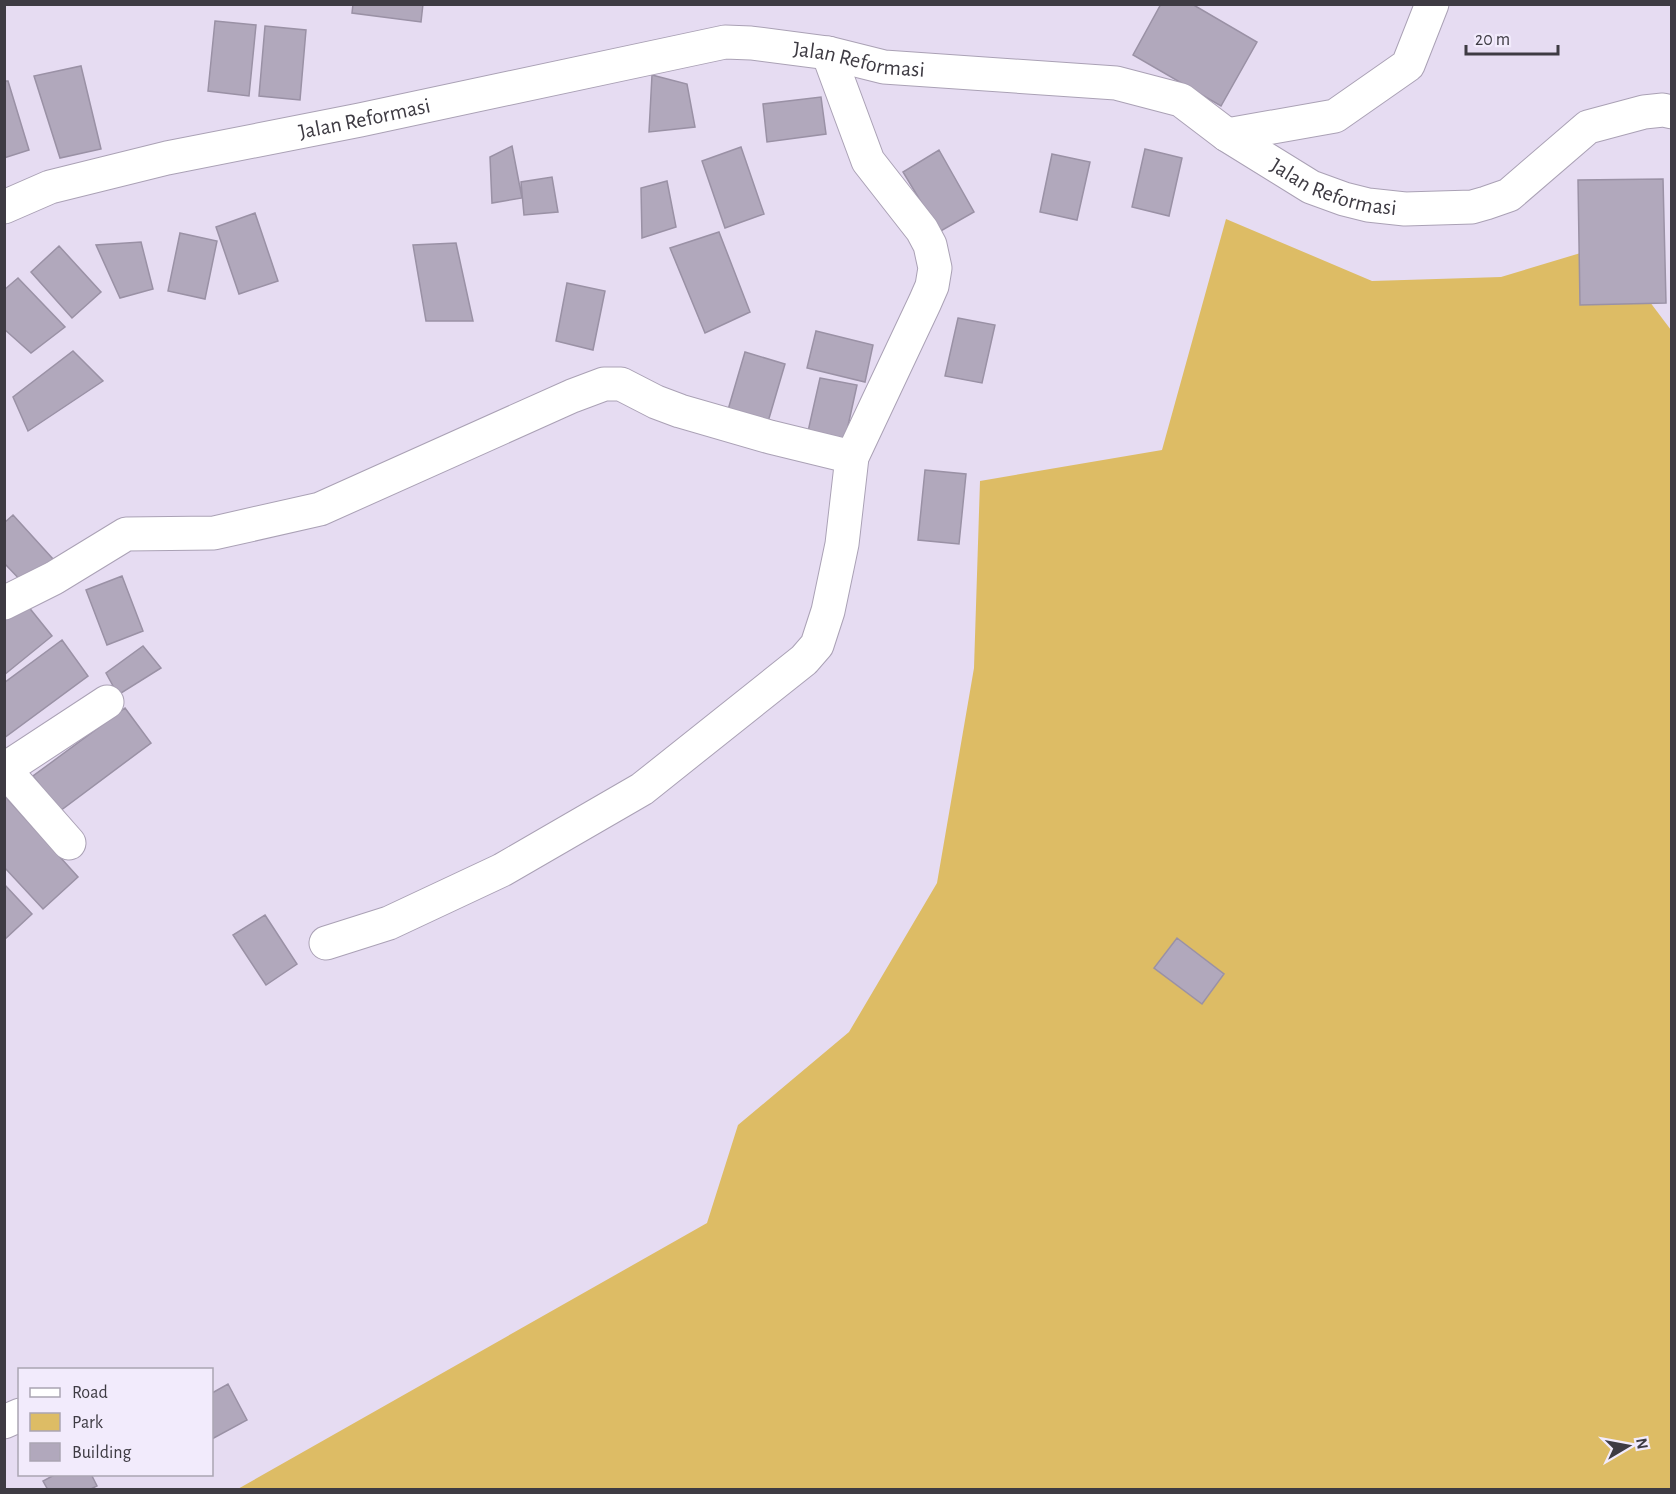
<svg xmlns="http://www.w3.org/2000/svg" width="1676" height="1494" font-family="'Alegreya Sans',sans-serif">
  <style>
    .green { fill: #ddbc65 }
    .building { fill: #b1a8bc; stroke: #9a91a5; stroke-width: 1.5 }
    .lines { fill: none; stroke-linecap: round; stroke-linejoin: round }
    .minor-casing { stroke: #aaa1b5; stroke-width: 35 }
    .minor { stroke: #fff; stroke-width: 33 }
    .labels { text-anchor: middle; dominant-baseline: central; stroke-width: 6; stroke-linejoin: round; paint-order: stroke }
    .street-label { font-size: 22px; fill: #3e3b43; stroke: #f2ebfc }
  </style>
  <rect width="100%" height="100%" fill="#e6dcf2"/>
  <!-- green -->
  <path class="green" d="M1226 219 1372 281 1501 277 1607 245 1671 330V1489L236 1490 707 1223 738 1125 849 1032 937 883 974 668 980 481 1162 450Z"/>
  <!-- building -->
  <path class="building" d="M353 4H423L421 22 352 13Z
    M1161 4H1192L1257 42 1221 106 1133 55Z
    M215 21 256 25 249 96 208 91Z
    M265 26 306 30 300 100 259 96Z
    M81 66 101 149 60 158 34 76Z
    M652 75 687 84 695 127 649 132Z
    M4 81H8L29 150 4 158Z
    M821 97 826 134 767 142 763 104Z
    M512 146 522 198 492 203 490 157Z
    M741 147 764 214 725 228 702 161Z
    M1145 149 1182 158 1169 216 1132 207Z
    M939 150 974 212 939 232 903 172Z
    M1052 154 1090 162 1077 220 1040 212Z
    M552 177 558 212 524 215 521 182Z
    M1663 179 1666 303 1580 305 1578 180Z
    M667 181 676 227 642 238 641 188Z
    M255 213 278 281 239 294 216 227Z
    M719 232 750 312 705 333 670 248Z
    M180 233 217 241 205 299 168 291Z
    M141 242 153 289 120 298 96 245Z
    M456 243 473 321H426L413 245Z
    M59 246 101 292 72 318 31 272Z
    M18 278 65 327 31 353 4 329V290Z
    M567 283 605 291 593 350 556 341Z
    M958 318 995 325 982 383 945 376Z
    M816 331 873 345 865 382 807 368Z
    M73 351 103 381 28 431 13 397Z
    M745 352 785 364 765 432 725 420Z
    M820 378 857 385 844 444 807 436Z
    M925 470 966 474 959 544 918 540Z
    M13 515 53 559 25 585 4 563V523Z
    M122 576 143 631 107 645 86 590Z
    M23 600 52 636 4 675V615Z
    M62 640 88 676 4 738V683Z
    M143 646 161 668 118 695 106 673Z
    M125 708 151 743 60 811 33 776Z
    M4 795 78 877 43 909 4 867Z
    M4 884 32 914 4 940Z
    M265 915 297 964 266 985 233 935Z
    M1177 938 1224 974 1202 1004 1154 968Z
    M228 1384 247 1420 212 1439V1393Z
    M56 1474H91L97 1486 89 1490H48L43 1481Z"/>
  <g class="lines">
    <defs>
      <g id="minor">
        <path d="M1227 135 1335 116 1408 65 1432 4"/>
        <path id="s1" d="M4 207 50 187 167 158 360 120 725 42 751 43 828 53 884 67 1116 83 1181 100 1227 135 1311 187 1344 199 1368 205 1405 209 1472 207 1486 203 1509 195 1588 127 1644 112 1663 110 1672 112"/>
        <path d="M4 603 54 578 126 534 214 533 320 509 572 396 604 384H621L656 402 680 411 770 437 852 457"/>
        <path d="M4 769 69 843"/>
        <path d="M5 769 107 702"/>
        <path d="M326 943 389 923 502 870 642 789 804 660 817 645 828 611 842 544 852 457 925 302 932 286 935 268 930 245 922 230 868 161 828 53"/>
        <path d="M4 1422 20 1415"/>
      </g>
    </defs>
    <!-- minor casing -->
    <use href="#minor" class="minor-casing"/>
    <!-- minor -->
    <use href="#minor" class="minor"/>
  </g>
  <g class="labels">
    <!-- street labels -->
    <g class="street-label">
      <text stroke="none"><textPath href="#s1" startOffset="876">Jalan Reformasi</textPath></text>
      <text stroke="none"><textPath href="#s1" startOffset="372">Jalan Reformasi</textPath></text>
      <text stroke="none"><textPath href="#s1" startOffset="1380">Jalan Reformasi</textPath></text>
    </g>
  </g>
  <!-- border -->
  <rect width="1676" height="1494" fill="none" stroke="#3e3b43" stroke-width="12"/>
  <!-- legend -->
  <rect x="18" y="1368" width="195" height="108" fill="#f2ebfc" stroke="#aaa5b2" stroke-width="1.5"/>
  <rect x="30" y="1388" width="30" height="9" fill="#ffffff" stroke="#aaa5b2" stroke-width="1.5"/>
  <text x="72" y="1398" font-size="18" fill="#3e3b43">Road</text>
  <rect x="30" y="1413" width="30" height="18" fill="#ddbc65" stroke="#aaa5b2" stroke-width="1.5"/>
  <text x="72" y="1428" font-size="18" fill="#3e3b43">Park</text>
  <rect x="30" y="1443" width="30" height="18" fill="#b1a8bc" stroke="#aaa5b2" stroke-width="1.5"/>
  <text x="72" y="1458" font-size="18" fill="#3e3b43">Building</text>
  <!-- north arrow -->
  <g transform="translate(1628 1446) rotate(80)" stroke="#f2ebfc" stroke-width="4.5" paint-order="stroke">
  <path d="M0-4.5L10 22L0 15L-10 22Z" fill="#3e3b43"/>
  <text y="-9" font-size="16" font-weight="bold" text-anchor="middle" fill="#3e3b43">N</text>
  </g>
  <!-- scale -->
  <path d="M1466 45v9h92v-9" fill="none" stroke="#3e3b43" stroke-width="3"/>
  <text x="1475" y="45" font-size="18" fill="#3e3b43" stroke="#f2ebfc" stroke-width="4.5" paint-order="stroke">20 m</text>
</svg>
